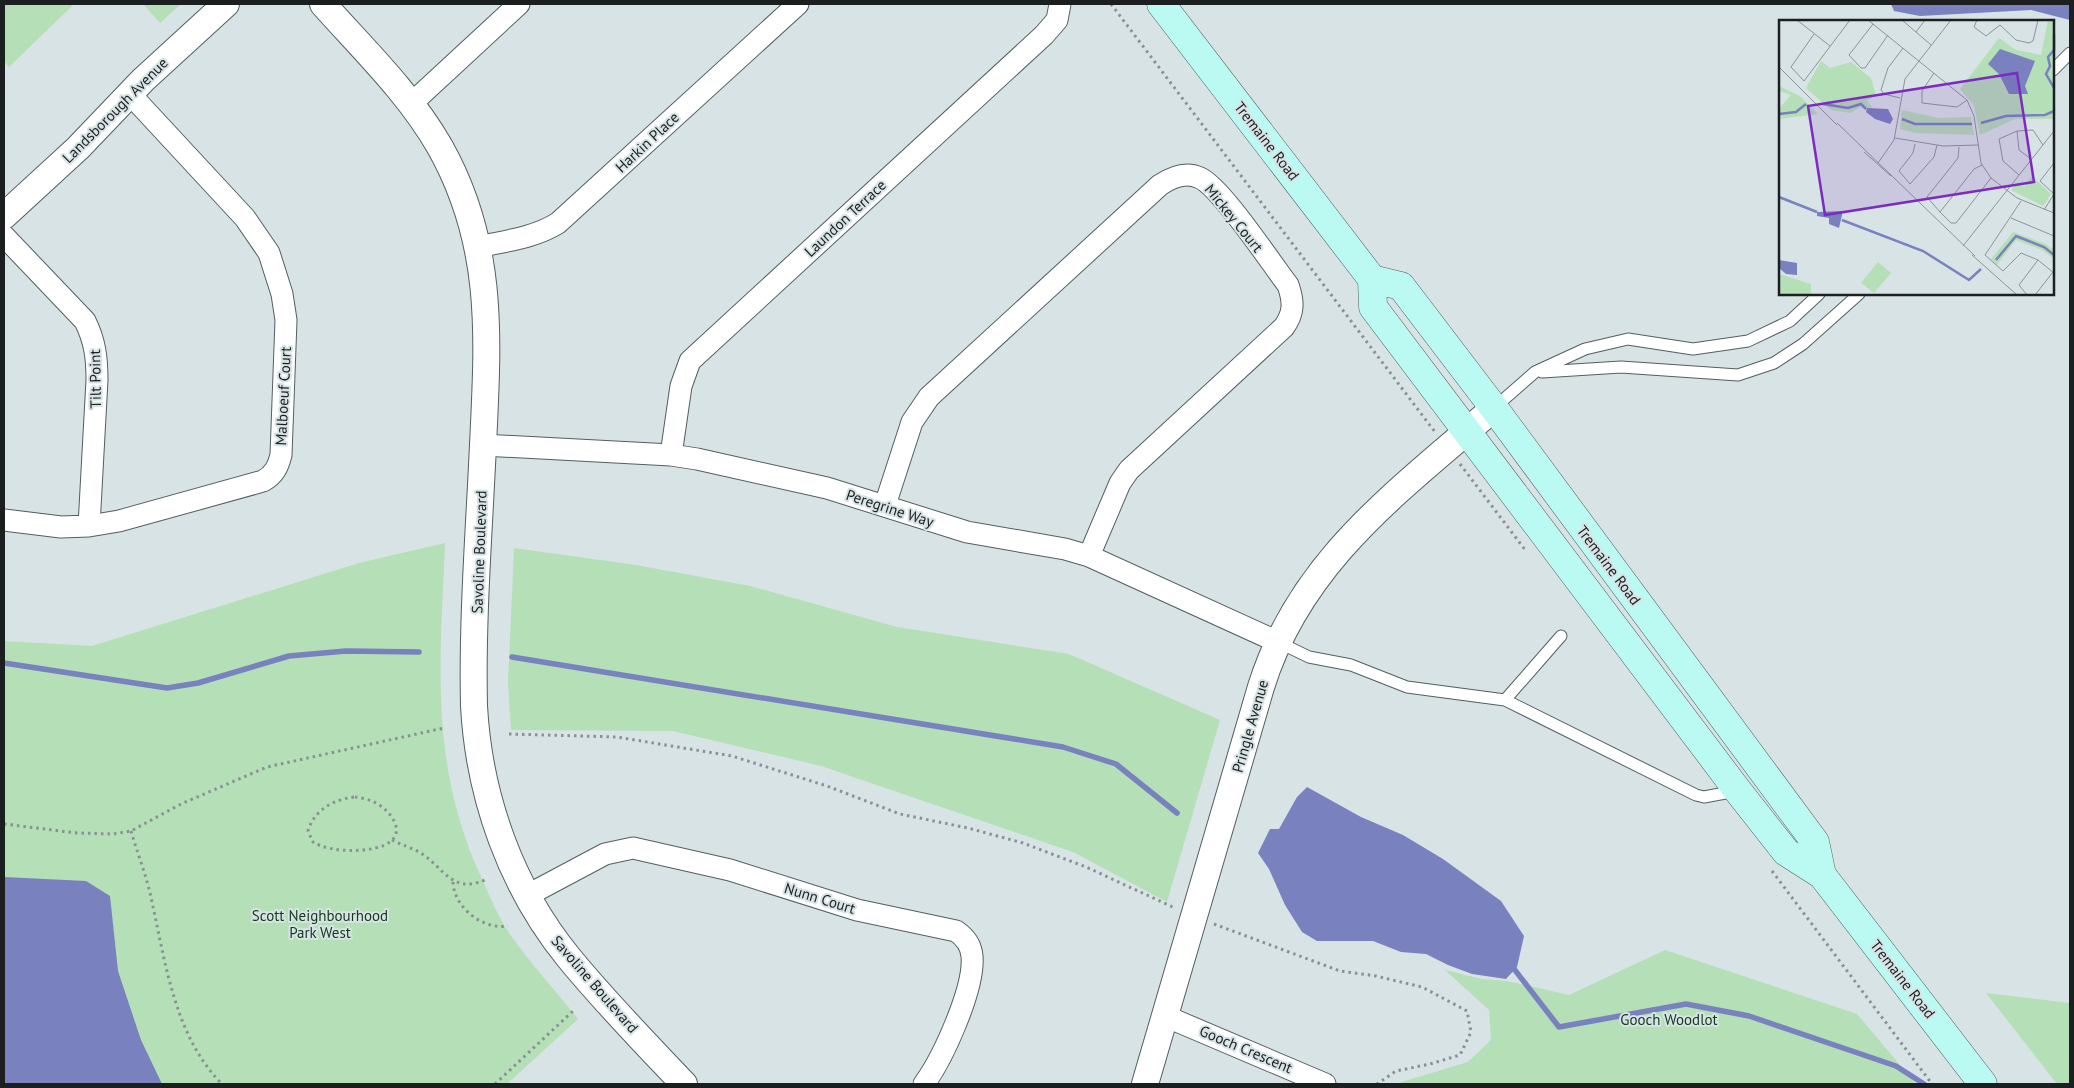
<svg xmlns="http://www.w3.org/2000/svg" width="2074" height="1088" font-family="'PT Sans',sans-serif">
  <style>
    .green { fill: #b4dfb7 }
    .water { fill: #7981bf }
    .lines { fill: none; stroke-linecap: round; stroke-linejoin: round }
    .stream { stroke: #7981bf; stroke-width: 5.5 }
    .service-casing { stroke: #545e60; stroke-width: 13 }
    .minor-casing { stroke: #545e60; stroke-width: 23 }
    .tertiary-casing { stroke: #545e60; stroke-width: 28 }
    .secondary-casing { stroke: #545e60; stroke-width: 29 }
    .path { stroke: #899193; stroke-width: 3; stroke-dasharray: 2.5 4; stroke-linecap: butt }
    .service { stroke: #fff; stroke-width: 11 }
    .minor { stroke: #fff; stroke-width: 21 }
    .tertiary { stroke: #fff; stroke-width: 26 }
    .secondary { stroke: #bbfaf2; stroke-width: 28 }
    .labels { text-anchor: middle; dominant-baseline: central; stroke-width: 4; stroke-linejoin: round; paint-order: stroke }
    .street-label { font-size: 15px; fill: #1b1f20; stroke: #d8e3e5 }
    .park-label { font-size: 15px; fill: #113a18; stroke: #d8e3e5 }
    .inset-river { fill: none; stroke: #7981bf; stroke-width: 2.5 }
    .inset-road { fill: none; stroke: #8c9596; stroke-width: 1 }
    .view { fill: #7b2cbf; fill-opacity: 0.15; stroke: #7b2cbf; stroke-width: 2.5 }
    .inset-edge { fill: none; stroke: #1b1f20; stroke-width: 2.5 }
  </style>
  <rect width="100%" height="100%" fill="#d8e3e5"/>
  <!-- green -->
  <path class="green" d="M4 4H74L9 67 4 61Z
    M143 4H181L160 23Z
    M445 543C440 664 429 765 482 879 490 897 498 916 509 933 530 963 555 990 578 1019L507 1084H4V641L92 646 359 563Z
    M514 548 636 565 750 586 897 627 1069 654 1220 720 1167 902 1073 852 821 766 673 731 511 730 508 683Z
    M1665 950 1857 1014 1916 1084H1395L1468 1062 1491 1040 1489 1010 1445 970 1482 979 1507 981 1569 995Z
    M1986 993 2070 1003V1084H2057Z"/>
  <!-- water -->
  <path class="water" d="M1891 4H2070V20L2031 10 1920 16 1894 11Z
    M1307 787 1361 817 1403 835 1443 859 1501 901 1524 936 1517 967 1506 979 1472 974 1448 965 1426 954 1401 952 1373 941H1317L1302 932 1285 905 1269 869 1258 853 1270 829H1279L1297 797Z
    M4 877 86 881 110 896 118 971 141 1040 162 1084H4Z"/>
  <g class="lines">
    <!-- stream -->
    <path class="stream" d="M512 657 1063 747 1116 764 1177 813
      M4 663 167 688 198 683 289 656 346 651 419 652
      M1511 965 1559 1027 1686 1004 1749 1016 1896 1066 1924 1084"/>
    <defs>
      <path id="service" d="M2053 70 2070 53
        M1542 372 1621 367 1738 375 1774 363 1803 344 1859 294
        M1494 408 1535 372 1585 349 1628 339 1693 349 1748 341 1790 321 1819 294
        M1278 642 1309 657 1351 665 1407 687 1505 700 1696 795 1704 797 1736 791
        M1505 700 1561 636"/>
      <path id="minor" d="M412 103 519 4
        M4 236 85 321C95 341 97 358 97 380L89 526
        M478 247C505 241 534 238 558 223L798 4
        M483 445 671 455 697 459 827 488 967 532 1065 549 1089 556 1278 642
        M671 455 681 386 690 361 1044 35 1057 20 1060 4
        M885 505 912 422 929 397 1160 185C1172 177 1186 171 1200 178 1221 187 1271 263 1288 285 1294 302 1294 313 1284 327L1129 470 1120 483 1089 556
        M4 520 61 527 89 526 119 521 263 481C274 475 278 467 281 455L286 320 282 294 269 253 245 218 130 94
        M528 895 605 854 633 848 730 870 857 910 956 931C965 937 971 945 972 956 975 988 943 1058 924 1084
        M1165 1016 1325 1084"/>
      <path id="tertiary" d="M323 4C364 50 409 93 440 147 495 245 488 338 483 445 479 532 472 619 474 706 479 797 511 887 569 958 605 1002 645 1043 684 1084
        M4 216 78 148 143 80 226 4
        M1145 1084 1261 687C1300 561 1399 491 1494 408"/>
      <path id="secondary" d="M1161 4 1372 279 1373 307 1738 791 1786 852 1822 875 1983 1084
        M1372 279 1401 286 1494 408 1815 842 1822 875"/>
    </defs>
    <!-- service casing -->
    <use href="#service" class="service-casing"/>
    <!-- minor casing -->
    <use href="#minor" class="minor-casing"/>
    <!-- tertiary casing -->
    <use href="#tertiary" class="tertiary-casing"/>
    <!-- secondary casing -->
    <use href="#secondary" class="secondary-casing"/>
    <!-- path -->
    <path class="path" d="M1111 4 1435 432
      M1460 464 1526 551
      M509 734 617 737 732 756 827 786 900 814 968 828 1023 843 1086 867 1175 908
      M355 797C361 798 368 799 374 802 386 807 406 828 391 841 376 854 329 853 313 842L308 831C314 810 334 799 355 797Z
      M4 824 77 833 113 834 131 831 181 804 267 767 444 728
      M131 831C137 852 145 872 150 893 165 958 173 1035 222 1084
      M392 840C402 845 412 848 421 853 445 869 452 894 485 880
      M1772 871 1932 1084
      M453 882C454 908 483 930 508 926
      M1214 924 1340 971 1376 976 1422 987 1467 1011 1471 1032 1460 1055 1430 1064 1396 1071 1377 1084
      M495 1084 573 1011"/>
    <!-- service -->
    <use href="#service" class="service"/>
    <!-- minor -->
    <use href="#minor" class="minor"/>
    <!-- tertiary -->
    <use href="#tertiary" class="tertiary"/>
    <!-- secondary -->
    <use href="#secondary" class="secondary"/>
  </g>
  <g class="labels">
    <!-- street labels -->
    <g class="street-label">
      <text transform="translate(115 110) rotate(-45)">Landsborough Avenue</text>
      <text transform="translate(1267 141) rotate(52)">Tremaine Road</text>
      <text transform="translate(647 142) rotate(-43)">Harkin Place</text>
      <text transform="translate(845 218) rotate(-43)">Laundon Terrace</text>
      <text transform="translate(1234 218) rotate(51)">Mickey Court</text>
      <text transform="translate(95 379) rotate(-91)">Tilt Point</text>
      <text transform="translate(283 396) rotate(-87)">Malboeuf Court</text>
      <text transform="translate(890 508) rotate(18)">Peregrine Way</text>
      <text transform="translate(479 552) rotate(-88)">Savoline Boulevard</text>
      <text transform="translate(1609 565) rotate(53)">Tremaine Road</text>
      <text transform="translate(1250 726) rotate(-74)">Pringle Avenue</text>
      <text transform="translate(820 898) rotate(17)">Nunn Court</text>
      <text transform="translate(1903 979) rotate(52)">Tremaine Road</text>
      <text transform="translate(595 984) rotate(49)">Savoline Boulevard</text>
      <text transform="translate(1246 1049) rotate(23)">Gooch Crescent</text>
    </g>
    <!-- park labels -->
    <g class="park-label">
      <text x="320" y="915">Scott Neighbourhood<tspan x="320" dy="17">Park West</tspan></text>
      <text x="1669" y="1019">Gooch Woodlot</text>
    </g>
  </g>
  <!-- overview -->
  <g transform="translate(1779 20)">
    <rect width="275" height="275" fill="#d8e3e5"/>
    <path d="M269 0H275V99H236L201 115 195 86 181 69 220 18 237 30 262 35ZM42 41 51 48 72 42 92 58 97 75 88 81 94 88 81 87 72 93 52 90 27 68ZM0 66 21 76 39 94 0 99V89L12 75 0 71ZM123 90 160 98 192 97 195 115 137 113 121 109ZM253 156 272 174 264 186 232 170 239 162 245 167ZM234 212 267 224 275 230V239L263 230 237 220 218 245 212 239ZM99 242 112 253 95 273 82 263ZM0 254 32 264V275H0Z" fill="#b4dfb7"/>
    <path d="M221 29 256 41 246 66 249 74H230L220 54 209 44ZM88 88 109 89 114 99 111 104 96 99 87 92ZM64 191 60 208 50 204V198L38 196V192ZM0 240 18 243V255L7 254 0 248Z" fill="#7981bf"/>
    <path class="inset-river" d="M275 15V30L269 37 271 46 267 54 275 68M44 84 69 88 82 84 87 89M0 94 17 92 27 84M123 99 136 104H193M202 103 227 96 266 95 275 91M0 177 38 192M63 200 144 231 190 260 202 249M217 240 237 216 265 227 275 235"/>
    <path class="inset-road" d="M18 0 51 26M89 0 188 80 195 96 202 143 212 158 238 178 275 193M123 0 152 25M198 0 195 7 207 16 221 5 237 20 250 23 254 21 259 0M94 4 70 35 82 48H86L109 15M137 12 146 0M35 14 12 47 25 61 71 0M0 47 58 105M155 53 143 71V83L178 87 188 80M121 78 105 74 102 70 109 48 124 28M58 103 196 236M238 111 240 130 252 139M116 118 164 126 199 125M136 124 134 133 120 151 131 164 155 137 158 125M180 127 179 138 148 177 161 192 172 203H177L212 158M85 132 112 156M99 143 115 120 126 59 172 0M240 155 224 141 220 119 238 111 254 110 264 125M242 181 206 235 224 251 242 233 259 240 275 253M265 190 275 174 261 161 275 143M161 192 195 149 203 145M232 198 275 216M184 226 275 111M193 235 238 275M248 275 240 265 259 240M256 275 274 252"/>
    <path class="view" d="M238 53 255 162 46 195 29 86Z"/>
    <rect width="275" height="275" class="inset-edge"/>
  </g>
  <!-- border -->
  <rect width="2074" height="1088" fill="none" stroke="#1b1f20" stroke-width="10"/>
</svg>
